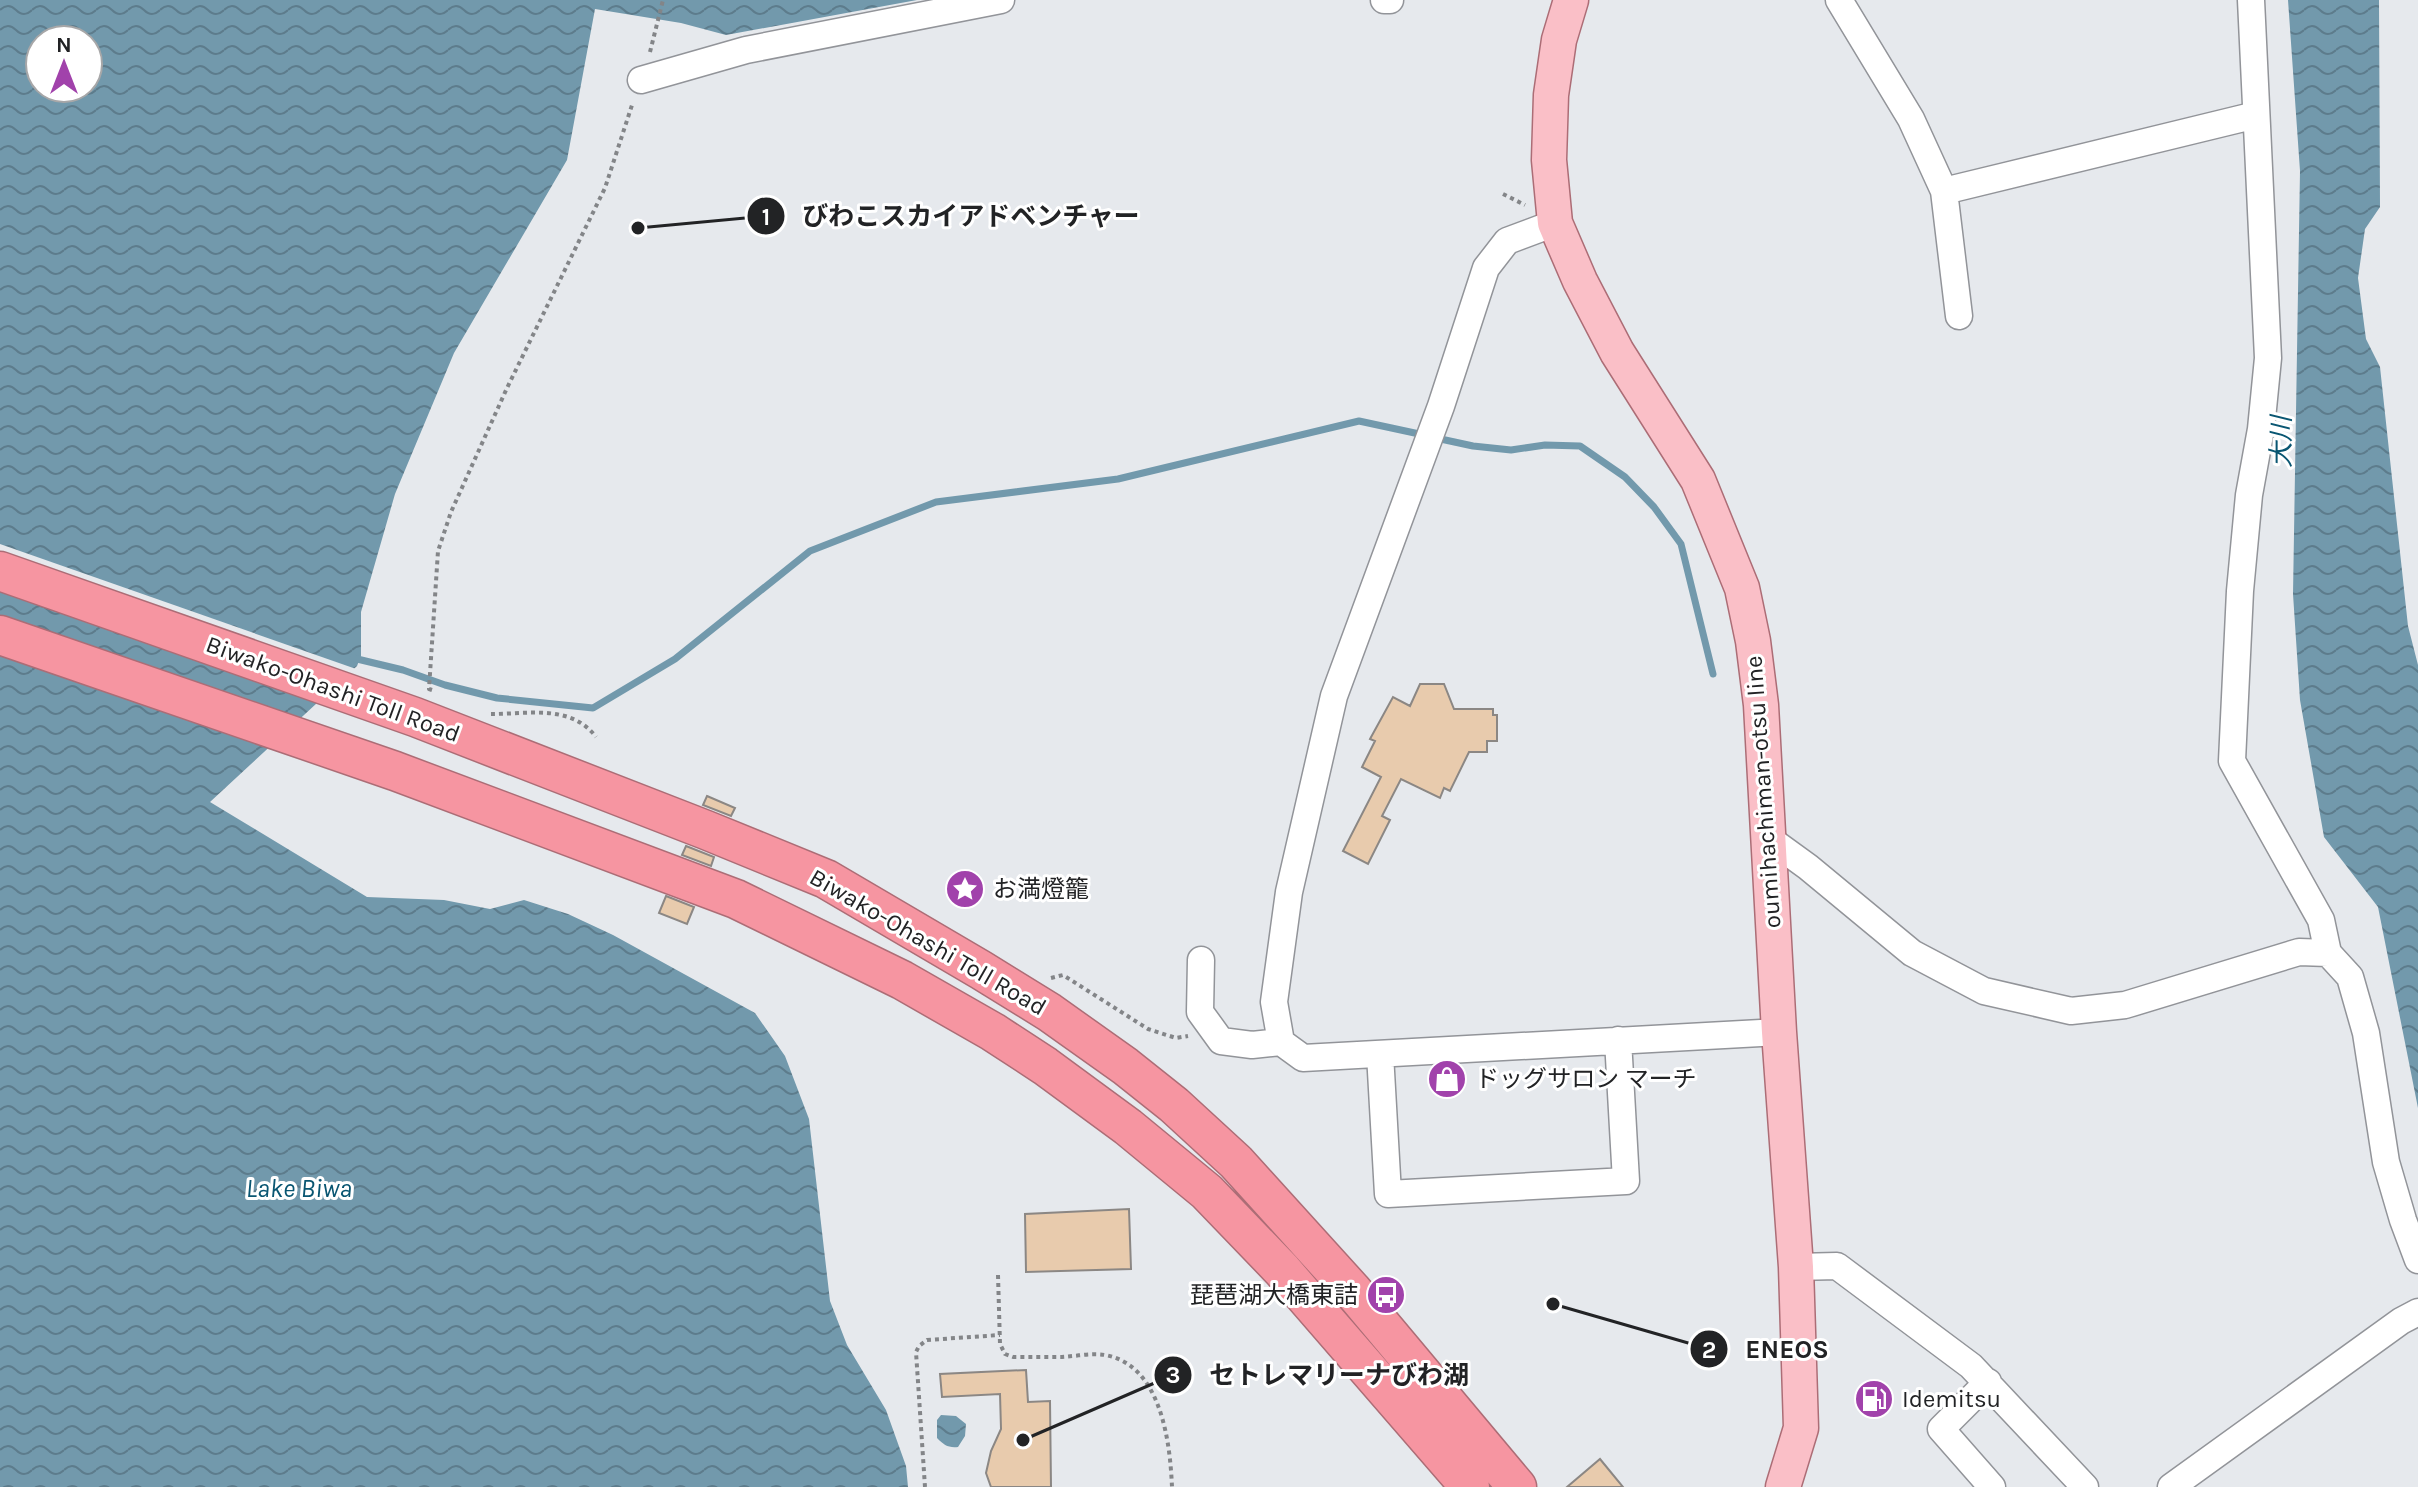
<svg xmlns="http://www.w3.org/2000/svg" width="2418" height="1487" font-family="Karla,'Noto Sans JP',sans-serif">
  <style>
    .water { fill: url(#water-waves); fill-rule: evenodd }
    .pier { fill: #e6e9ed }
    .lines { fill: none; stroke-linecap: round; stroke-linejoin: round }
    .stream { stroke: #7299ac; stroke-width: 7 }
    .building { fill: #e8cbad; stroke: #8b8784; stroke-width: 2 }
    .minor-casing { stroke: #929499; stroke-width: 29 }
    .major-casing { stroke: #ac6d76; stroke-width: 37 }
    .highway-casing { stroke: #ac6d76; stroke-width: 41 }
    .path { stroke: #838588; stroke-width: 4; stroke-dasharray: 4 4; stroke-linecap: butt }
    .minor { stroke: #fff; stroke-width: 26 }
    .major { stroke: #fabfc7; stroke-width: 34 }
    .highway { stroke: #f695a1; stroke-width: 38 }
    .labels { text-anchor: middle; dominant-baseline: central; stroke-width: 6; stroke-linejoin: round; paint-order: stroke }
    .street-label { font-size: 24px; fill: #222325; stroke: #fff }
    .poi-label { font-size: 24px; fill: #222325; stroke: #fff; text-anchor: start }
    .water-label { font-size: 26px; font-style: italic; fill: #095672; stroke: #fff }
    .leader { fill: none; stroke: #222325; stroke-width: 3 }
    .callout-dot { fill: #222325; stroke: #fff; stroke-width: 3 }
    .mark-label { font-size: 24px; text-anchor: middle; font-weight: bold; fill: #fff }
    .callout-label { font-size: 26px; text-anchor: middle; font-weight: bold; fill: #222325; stroke: #fff; stroke-width: 6; stroke-linejoin: round; paint-order: stroke }
  </style>
  <defs>
    <pattern id="water-waves" width="16" height="10" patternUnits="userSpaceOnUse" patternTransform="scale(2)"><rect width="16" height="10" fill="#7299ac"/><path d="M0 5q4-4 8 0t8 0" fill="none" stroke="#5d7c8c"/></pattern>
  </defs>
  <rect width="100%" height="100%" fill="#e6e9ed"/>
  <!-- water -->
  <path class="water" d="M0 0H917L726 35 681 23 595 9 567 160 454 353 395 494 361 612V656L357 666 210 802 367 897 444 900 490 909 524 900 568 914 613 935 755 1013 785 1056 809 1119 830 1301 847 1345 886 1410 906 1466 908 1487H0ZM40 40H88V88H40Z
    M2288 0H2379L2380 207 2365 229 2358 278 2366 339 2380 367 2408 626 2418 665V1108L2378 907 2324 837 2300 700 2293 594 2300 171Z
    M941 1415 956 1416 966 1424 965 1436 958 1447C948 1448 944 1445 937 1438V1420Z"/>
  <!-- pier -->
  <path class="pier" d="M0 544 359 670 325 702 0 587Z"/>
  <g class="lines">
    <!-- stream -->
    <path class="stream" d="M1436 438 1473 446 1511 450 1545 445 1580 446 1625 477 1654 507 1681 544 1713 674
      M353 658 403 670 445 685 497 698 593 708 675 659 810 551 936 502 1118 479 1359 421 1424 435"/>
  </g>
  <!-- building -->
  <path class="building" d="M1420 684H1444L1454 709H1493V715H1497V741H1487V752H1469L1450 791 1444 788 1440 798 1401 779 1382 816 1390 820 1368 864 1343 851 1381 777 1362 767 1375 741 1370 739 1393 697 1410 706Z
    M707 796 735 808 731 816 703 805Z
    M686 846 714 857 711 866 682 855Z
    M666 896 694 907 687 924 659 913Z
    M1129 1209 1131 1269 1026 1272 1025 1214Z
    M1026 1370 1028 1402 1050 1401 1051 1487H991L986 1473 991 1451 1001 1429 1000 1394 942 1397 940 1374Z
    M1600 1459 1623 1487H1567Z"/>
  <g class="lines">
    <defs>
      <path id="minor" d="M1384 0H1390
        M1839 0 1911 119 1944 191 1959 316
        M2251 0 2268 358 2261 429 2249 495 2240 591 2232 761 2321 920 2328 953 2350 977 2366 1033 2386 1162 2403 1220 2418 1260
        M641 80 746 50 1001 0
        M1944 191 2256 115
        M1555 223 1507 241 1486 268 1441 406 1334 696 1289 892 1274 1002 1281 1042 1303 1058 1779 1032
        M1768 838 1808 867 1912 953 1984 991 2071 1011 2125 1005 2299 952 2328 953
        M1201 960 1200 1012 1221 1041 1252 1045 1281 1042
        M1380 1054 1388 1194 1626 1181 1618 1040
        M1796 1267 1837 1266 1971 1366 2085 1487
        M1988 1382 1941 1429 1992 1487
        M2171 1487 2401 1321 2418 1312"/>
      <path id="major" d="M1571 0 1559 40 1551 95 1549 160 1555 223 1580 281 1617 352 1698 480 1742 588 1753 641 1761 705 1779 1032 1796 1267 1801 1428 1783 1487"/>
      <path id="highway" d="M0 571 415 717 706 830 826 879 981 970 1049 1012 1125 1066 1174 1105 1236 1162 1352 1290 1517 1487
        M0 635 395 771 736 899 902 980 993 1032 1045 1066 1128 1127 1207 1192 1282 1270 1470 1487"/>
    </defs>
    <!-- minor casing -->
    <use href="#minor" class="minor-casing"/>
    <!-- major casing -->
    <use href="#major" class="major-casing"/>
    <!-- highway casing -->
    <use href="#highway" class="highway-casing"/>
    <!-- path -->
    <path class="path" d="M650 52 663 0
      M1503 194 1525 205
      M432 690 429 689 438 551 451 512 507 388 605 188 633 102
      M491 714C529 714 571 704 596 737
      M1051 978 1063 975 1148 1029 1176 1038 1188 1036
      M998 1275 1000 1344 1005 1354 1013 1357C1030 1357 1046 1357 1062 1357 1076 1356 1092 1353 1105 1355 1161 1365 1170 1441 1172 1487
      M925 1487 916 1352 919 1346 927 1340 1000 1335"/>
    <!-- minor -->
    <use href="#minor" class="minor"/>
    <!-- major -->
    <use href="#major" class="major"/>
    <!-- highway -->
    <use href="#highway" class="highway"/>
  </g>
  <!-- icons -->
  <defs>
    <symbol id="sight-disc" viewBox="-11 -11 22 22"><circle r="9.5" fill="#a142ab" stroke="#fff"/><path d="M0-6L1.8-2.2L6-1.7L2.9 1.2L3.7 5.4L0 3.3L-3.7 5.4L-2.9 1.2L-6-1.7L-1.8-2.2Z" fill="#fff"/></symbol>
    <symbol id="shop-disc" viewBox="-11 -11 22 22"><circle r="9.5" fill="#a142ab" stroke="#fff"/><path d="M-5-2.5h2.3a2.7 3.5 0 0 1 5.4 0H5L5.5 6h-11ZM-1.5-2.5h3a1.5 2.3 0 0 0-3 0Z" fill="#fff"/></symbol>
    <symbol id="bus-disc" viewBox="-11 -11 22 22"><circle r="9.5" fill="#a142ab" stroke="#fff"/><path d="M-5-6H5V4H4V6H2V4H-2V6H-4V4H-5ZM-3.5-4V0h7V-4ZM-3.5 1.2v1.5H-2V1.2ZM2 1.2v1.5H3.5V1.2Z" fill="#fff"/></symbol>
    <symbol id="fuel-disc" viewBox="-11 -11 22 22"><circle r="9.5" fill="#a142ab" stroke="#fff"/><path d="M-5.5-6h7V0h2V4h1.3V-2.5L3-4.5l.8-.8L6-3V5H2.5V1h-1V6h-7ZM-4.2-4.7v3.2H.2V-4.7Z" fill="#fff"/></symbol>
  </defs>
  <g fill-rule="evenodd">
    <use href="#sight-disc" x="943" y="867" width="44" height="44"/>
    <use href="#shop-disc" x="1425" y="1057" width="44" height="44"/>
    <use href="#bus-disc" x="1364" y="1273" width="44" height="44"/>
    <use href="#fuel-disc" x="1852" y="1377" width="44" height="44"/>
  </g>
  <g class="labels">
    <!-- street labels -->
    <g class="street-label">
      <text transform="translate(333 689) rotate(20)">Biwako-Ohashi Toll Road</text>
      <text transform="translate(1763 792) rotate(-94)">oumihachiman-otsu line</text>
      <text transform="translate(928 942) rotate(30)">Biwako-Ohashi Toll Road</text>
    </g>
    <!-- poi labels -->
    <g class="poi-label">
      <text x="993" y="889">お満燈籠</text>
      <text x="1475" y="1079">ドッグサロン マーチ</text>
      <text x="1358" y="1295" text-anchor="end">琵琶湖大橋東詰</text>
      <text x="1902" y="1399">Idemitsu</text>
    </g>
    <!-- water labels -->
    <g class="water-label">
      <text transform="translate(2281 442) rotate(-90)">大川</text>
      <text x="299" y="1188">Lake Biwa</text>
    </g>
  </g>
  <!-- callouts -->
  <path class="leader" d="M638 228L766 216M1553 1304L1709 1349M1023 1440L1173 1375"/>
  <g class="callout-dot">
    <circle cx="638" cy="228" r="8"/>
    <circle cx="1553" cy="1304" r="8"/>
    <circle cx="1023" cy="1440" r="8"/>
    <circle cx="766" cy="216" r="20"/>
    <circle cx="1709" cy="1349" r="20"/>
    <circle cx="1173" cy="1375" r="20"/>
  </g>
  <g class="mark-label">
    <text x="766" y="225">1</text>
    <text x="1709" y="1358">2</text>
    <text x="1173" y="1383">3</text>
  </g>
  <g class="callout-label">
    <text x="971" y="225">びわこスカイアドベンチャー</text>
    <text x="1787" y="1358">ENEOS</text>
    <text x="1339" y="1384">セトレマリーナびわ湖</text>
  </g>
  <!-- north arrow -->
  <g transform="translate(64 64)"><circle r="38" fill="#ffffff" stroke="#a7a7a8" stroke-width="2"/>
  <path d="M0-6L14 30L0 20L-14 30Z" fill="#a142ab"/>
  <text y="-12" font-size="22" font-weight="bold" text-anchor="middle" fill="#222325">N</text>
  </g>
</svg>
